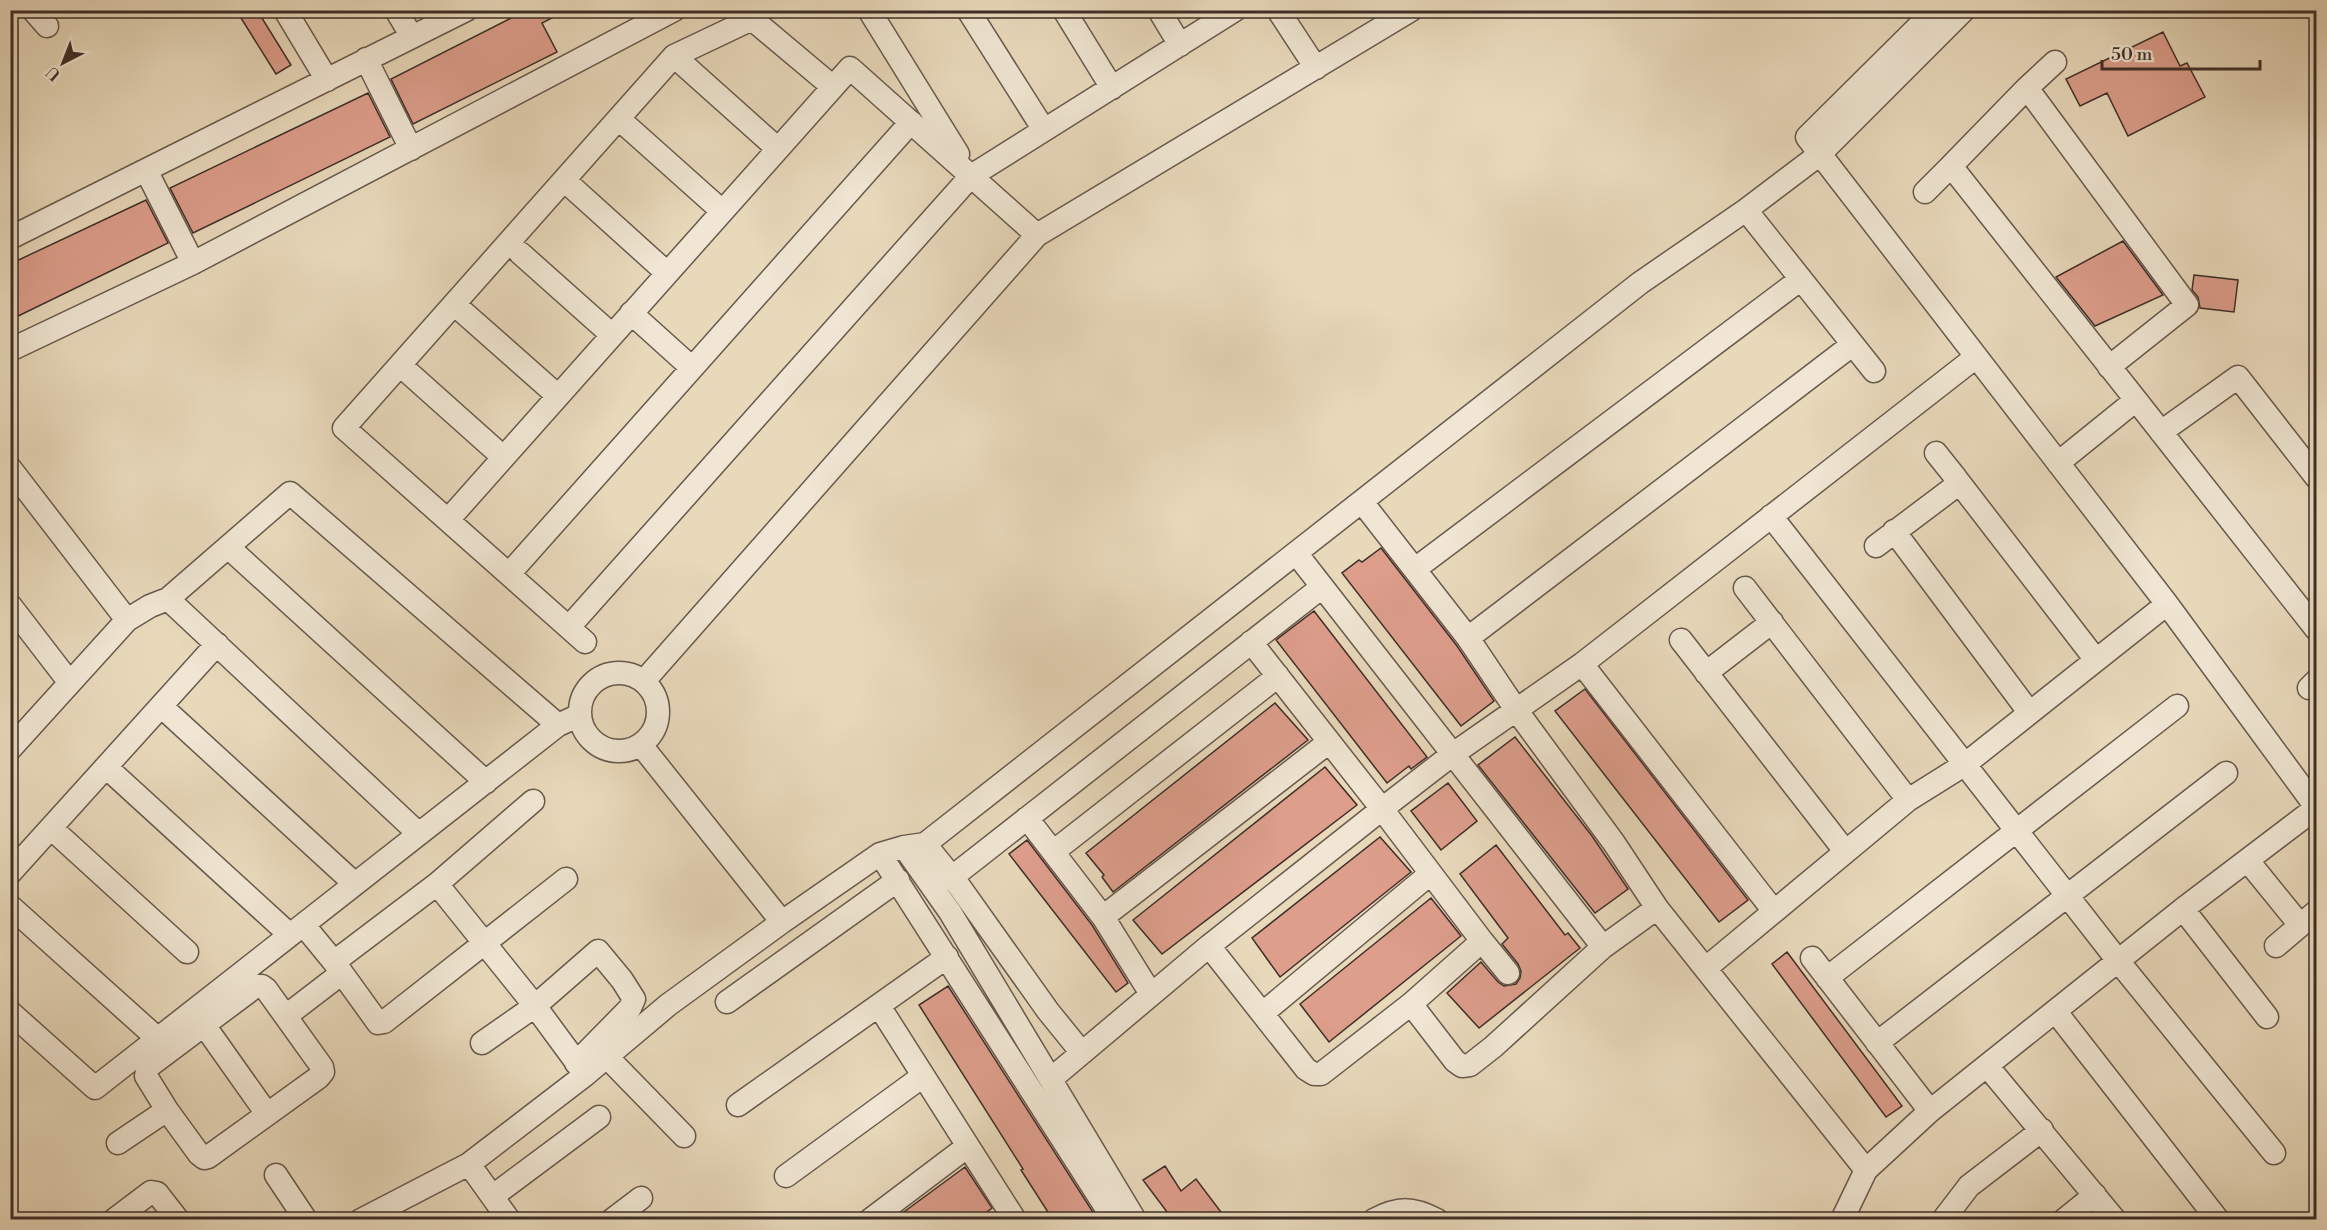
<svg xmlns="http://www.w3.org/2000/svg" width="2327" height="1230" font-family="'Libre Bodoni',serif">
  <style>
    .building { fill: #dd9e8c; stroke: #3d2e28; stroke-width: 1.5 }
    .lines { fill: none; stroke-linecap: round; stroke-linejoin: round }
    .minor-casing { stroke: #68594d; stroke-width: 25 }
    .minor { stroke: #f0e6d3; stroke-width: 22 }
  </style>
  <rect width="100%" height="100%" fill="#e8d9bb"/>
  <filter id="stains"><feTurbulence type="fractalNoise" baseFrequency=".00333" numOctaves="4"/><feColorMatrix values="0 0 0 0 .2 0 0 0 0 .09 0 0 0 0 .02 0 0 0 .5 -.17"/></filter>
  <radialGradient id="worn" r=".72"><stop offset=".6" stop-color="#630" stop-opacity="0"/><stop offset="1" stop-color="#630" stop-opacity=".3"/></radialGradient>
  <!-- building -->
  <path class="building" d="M236 10H257L291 65 276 74Z
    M527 10H567L542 23 557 52 413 124 391 79Z
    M2163 32 2180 66 2187 63 2205 97 2128 136 2107 93 2080 106 2066 79Z
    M368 93 390 137 193 233 170 188Z
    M146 200 168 243 10 320V264Z
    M2123 241 2163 295 2095 326 2056 277Z
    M2194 275 2238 280 2234 312 2200 308 2198 297 2192 290Z
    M1381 548 1457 646 1494 701 1461 726 1342 573 1359 560 1362 562Z
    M1314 611 1427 757 1411 769 1409 766 1387 783 1276 640Z
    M1585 689 1748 900 1719 922 1555 711Z
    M1275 703 1308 740 1113 892 1102 877 1104 875 1086 853Z
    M1515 737 1592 836 1628 889 1595 913 1478 765Z
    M1325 767 1357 805 1162 954 1133 920Z
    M1448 783 1477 821 1441 850 1411 811Z
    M1380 837 1411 872 1280 977 1252 938Z
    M1027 840 1092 925 1128 983 1116 992 1009 854Z
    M1496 845 1565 935 1568 933 1580 948 1479 1028 1447 993 1481 962 1498 982 1504 986 1516 984 1520 978 1521 971 1518 964 1502 944 1508 938 1460 874Z
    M1431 898 1461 936 1329 1042 1300 1004Z
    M1787 952 1902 1106 1886 1117 1772 964Z
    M948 986 1098 1220H1053L1021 1170 1023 1169 919 1005Z
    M1165 1166 1181 1191 1196 1179 1227 1220H1173L1143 1180Z
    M965 1167 992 1208 976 1220H893Z"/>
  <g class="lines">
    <defs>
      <path id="minor" d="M33 10 47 26
        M285 10 327 80
        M396 10 412 37
        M869 10 958 154
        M968 10 1044 130
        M1064 10 1112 88
        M1159 10 1180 45
        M1278 10 1316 68
        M1935 10 1807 137 2167 604 2316 807
        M674 56 778 149
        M366 59 411 149
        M2027 88 2055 62
        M619 119 722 211
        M146 170 193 263
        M564 180 667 273
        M1925 192 1951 166
        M1746 210 1820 154 1964 10
        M10 238 466 10
        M520 253 612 335
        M454 304 558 396
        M631 313 692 368
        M10 350 193 263 674 10
        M400 365 503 457
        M2109 367 2187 305 2027 88 1951 166 2136 400
        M2161 432 2238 377 2316 477
        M2058 463 2136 400 2316 629
        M10 468 127 620
        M1958 481 2096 660
        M1362 502 1468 638 1517 711 1614 843 1657 908 1866 1170
        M1771 516 2119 962 2274 1153
        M448 520 850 68 1037 235
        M1894 531 2029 712
        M1876 546 1957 485 1956 478 1936 453
        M228 547 486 782
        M1296 553 1603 947
        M1415 569 1801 279
        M509 574 911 122
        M1745 588 1908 800
        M168 599 419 834
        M10 605 70 683
        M569 627 971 176 1235 10
        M1468 638 1852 345
        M1681 640 1845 851
        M585 642 344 428 674 56 752 19 833 87
        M1582 664 1773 910
        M580 712a39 39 0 1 1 78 0a39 39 0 1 1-78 0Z
        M1706 673 1772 622
        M644 681 1037 235 1411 10
        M2309 688 2316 681
        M161 706 355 884
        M641 745 782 922
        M10 749 127 620 150 606 168 599 290 493 558 725 580 715
        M106 767 290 935
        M1027 818 1103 917 1151 994
        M51 828 187 952
        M925 844 959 886 1048 1011 1082 1053
        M904 847 925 844 1640 283 1746 210 1874 371
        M1053 852 1278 676
        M880 854 1114 1220
        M2248 861 2300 925
        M10 873 217 644
        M951 878 1322 587
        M437 884 535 1006 585 1074
        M10 906 158 1039
        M2183 909 2267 1017
        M1103 917 1329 742
        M311 934 334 962 378 1023 384 1022 566 879
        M1482 941 1508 973
        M1209 946 1306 1069 1314 1074H1321L1411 1004 1482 941 1382 809 1251 642
        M2276 946 2316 912
        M1812 958 1930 1111
        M334 962 437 884 533 801
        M1706 968 1908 800 1964 765 2167 604
        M1827 978 2177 706
        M727 1002 898 880
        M1411 1004 1455 1061 1462 1066 1470 1065 1493 1047 1603 947 1657 908
        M879 1006 1015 1220
        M10 1012 95 1088 558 725
        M2056 1012 2218 1220
        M1263 1013 1430 874
        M286 1016 342 973
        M204 1025 267 1114
        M482 1043 535 1006 598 951 622 980 634 999 630 1008 576 1063
        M1877 1043 2226 773
        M607 1057 684 1136
        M1988 1067 2115 1220
        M1051 1079 1209 946 1382 809 1453 754 1582 664 1976 357
        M738 1105 947 957
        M118 1143 167 1110 146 1076 148 1067 256 986H262L266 989 322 1067 323 1072 319 1077 208 1157 204 1158 199 1154 167 1110
        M469 1164 509 1220
        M276 1175 306 1220
        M786 1176 923 1076
        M493 1196 599 1117
        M114 1220 151 1192 157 1193 178 1220
        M361 1220 469 1164 585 1075 668 1005 782 922 880 854 904 847 950 912 1135 1220
        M612 1220 641 1198
        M870 1220 968 1146
        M1374 1220C1398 1207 1412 1207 1437 1220
        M1842 1220 1866 1170 1930 1111 2183 909 2316 808
        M1943 1220 1969 1186 2042 1130
        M2064 1220 2095 1195"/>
    </defs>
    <!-- minor casing -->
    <use href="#minor" class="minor-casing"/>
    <!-- minor -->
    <use href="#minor" class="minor"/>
  </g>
  <!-- margin -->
  <rect width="2327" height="1230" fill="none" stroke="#e8d9bb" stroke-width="36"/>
  <rect x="12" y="12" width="2303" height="1206" fill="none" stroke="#3d2e28" stroke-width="3"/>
  <rect x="18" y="18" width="2291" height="1194" fill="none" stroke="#3d2e28" stroke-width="1.5"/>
  <!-- north arrow -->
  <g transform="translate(63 63) rotate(222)" stroke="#f0e6d3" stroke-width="4.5" paint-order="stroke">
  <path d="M0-4.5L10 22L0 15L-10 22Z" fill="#3d2e28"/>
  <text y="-9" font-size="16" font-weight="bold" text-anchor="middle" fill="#3d2e28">U</text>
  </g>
  <!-- scale -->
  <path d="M2102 60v9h158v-9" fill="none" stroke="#3d2e28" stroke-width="3"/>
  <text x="2111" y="60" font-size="18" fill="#3d2e28" stroke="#f0e6d3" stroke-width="4.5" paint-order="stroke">50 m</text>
  <rect width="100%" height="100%" filter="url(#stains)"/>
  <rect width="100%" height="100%" fill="url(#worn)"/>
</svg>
